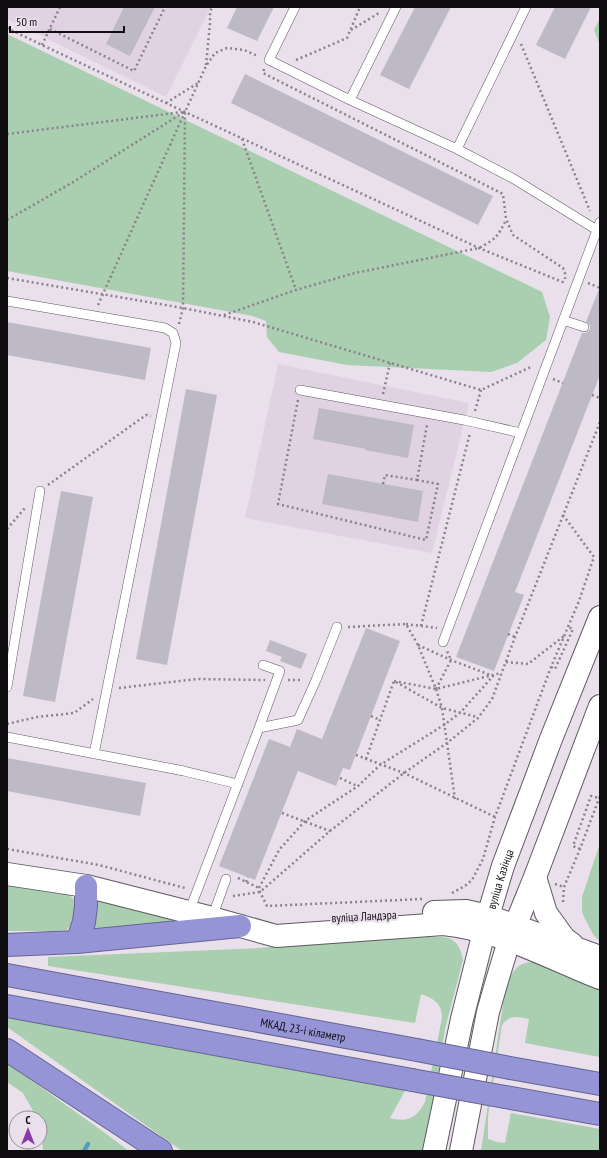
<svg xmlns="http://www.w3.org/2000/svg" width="607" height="1158" font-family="'PT Sans Narrow',sans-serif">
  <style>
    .built { fill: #e0d2e3 }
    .green { fill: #a9ceb0 }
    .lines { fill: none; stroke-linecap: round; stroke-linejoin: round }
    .stream { stroke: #559bc0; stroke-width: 4.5 }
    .building { fill: #bdbac6 }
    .lane-casing { stroke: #5f5861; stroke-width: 10 }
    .secondary-casing { stroke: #5f5861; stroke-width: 24 }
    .highway-casing { stroke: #666591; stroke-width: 24 }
    .path { stroke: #89828a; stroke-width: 2.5; stroke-dasharray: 2 3; stroke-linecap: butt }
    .lane { stroke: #fff; stroke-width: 9 }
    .secondary { stroke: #fff; stroke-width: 22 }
    .highway { stroke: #9594d6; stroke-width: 22 }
    .highway-bridge-casing { stroke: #666591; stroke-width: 24; stroke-linecap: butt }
    .highway-bridge { stroke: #9594d6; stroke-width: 22 }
    .labels { text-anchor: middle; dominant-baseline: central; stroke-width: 4; stroke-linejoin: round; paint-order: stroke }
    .street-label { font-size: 12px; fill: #100d10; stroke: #e9e0eb }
  </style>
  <rect width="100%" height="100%" fill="#e9e0eb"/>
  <!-- built -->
  <path class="built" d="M7 7H211L166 97 7 19Z
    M278 364 469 403 432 553 245 518Z"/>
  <!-- green -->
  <path class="green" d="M600 18V45L594 30Z
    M7 34 542 292 550 317 546 340 517 363 491 372 347 365 279 352 267 337 266 321 253 316 7 271Z
    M600 843V942L593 934 584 917 582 911V897Z
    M7 884 65 892C77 899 76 905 77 918L66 930 53 931H7Z
    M96 896 180 919 177 925 88 930Z
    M426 935V937C448 937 458 935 463 960L445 1029 426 1151H182L7 1027V1018L407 1087 390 1118C408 1123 417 1117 425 1102L442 1018C442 1003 434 999 421 994L415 1023 48 966V957L259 948Z
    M540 961 600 981V1057L525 1043 529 1019C517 1017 511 1014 502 1025L488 1116V1139L497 1142 505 1143 511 1113 600 1129V1151H481L506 984C517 965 518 963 540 961Z
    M7 1063 101 1130 129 1151H43L40 1118H37L23 1093 7 1082Z"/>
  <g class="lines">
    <!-- stream -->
    <path class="stream" d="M84 1151 88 1144"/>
  </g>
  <!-- building -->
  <path class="building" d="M124 7H155L130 56 106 44Z
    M237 7H274L257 41 227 28Z
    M415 7H451L409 89 380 75Z
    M555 7H591L565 59 536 45Z
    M245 74 493 196 478 225 231 103Z
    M599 289H600V375L515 592 524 595 494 671 456 657 582 333H586L590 329V325L586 322Z
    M7 322 151 348 145 380 7 355Z
    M186 389 217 395 167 665 136 659Z
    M319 408 414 425 408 458 365 450 366 449 313 439Z
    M328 474 423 491 418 522 322 504Z
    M61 491 93 497 55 702 23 696Z
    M366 628 400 641 350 770 343 768 336 786 298 771 255 880 219 866 269 739 290 747 297 729 322 739Z
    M270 640 307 654 301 669 280 661 282 657 266 651Z
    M7 758 146 783 140 816 7 791Z"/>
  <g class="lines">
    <defs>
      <path id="lane" d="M295 7 269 60 350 100 457 149 514 179 597 230
        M350 100 396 7
        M457 149 526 7
        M7 301 165 328 173 333 176 343 94 754
        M563 320 584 327
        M300 390 464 420 521 433
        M443 642 600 222
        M7 687 40 491
        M259 728 280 671 263 665
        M7 737 184 771 238 784
        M189 912 259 728 298 720 316 680 337 627
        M212 918 226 879"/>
      <g id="secondary">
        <path d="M7 874 86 886 212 918 276 936 443 924C497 929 549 958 600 978"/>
        <path d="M535 877 546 913 564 938 572 944"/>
        <path d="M434 912 466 911 488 916 600 957"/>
        <path id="s1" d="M434 1151 462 1019 488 916 503 866 551 739 600 617"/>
        <path d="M461 1151 488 1012 496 984 509 941 535 877 600 706"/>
      </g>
      <g id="highway">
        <path d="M77 942 84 922 86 906V886"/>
        <path d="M7 945 77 942 240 926"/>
        <path id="s2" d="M7 975 417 1050"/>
        <path d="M7 1006 412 1080"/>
        <path d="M7 1050 161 1151"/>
        <path d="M510 1068 600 1084"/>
        <path d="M505 1097 600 1114"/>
      </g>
    </defs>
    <!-- lane casing -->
    <use href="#lane" class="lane-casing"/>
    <!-- secondary casing -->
    <use href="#secondary" class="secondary-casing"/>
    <!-- highway casing -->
    <use href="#highway" class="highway-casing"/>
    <!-- path -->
    <path class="path" d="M7 28 42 45 185 112 479 248 565 283
      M50 29 134 71 165 7
      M351 30 379 13
      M521 44 590 211
      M42 45 60 7
      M296 60 347 38 360 7
      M206 65 210 23V11L213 7
      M264 69 263 73 503 194 506 219 513 235 563 268 565 273V279
      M166 103 198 83
      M7 134 182 112
      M242 139 296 290
      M7 220 75 181 184 112
      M7 278 183 308 253 322 481 390 533 366
      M588 283 600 288
      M98 305 184 114
      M224 315 296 290 355 273 479 248C496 239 498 236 506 220
      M179 324 183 308 185 112 206 66 215 53 227 48 244 50 258 56
      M553 379 563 383
      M383 394 390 363
      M592 395 600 398
      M298 400 278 504 426 540 438 484 417 480
      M475 411 481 390
      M383 484 385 475 417 480 427 425
      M48 485 146 415 151 416
      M7 529 25 508
      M406 624 437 628
      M421 626 470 433
      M348 627 406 624 418 645 436 689 442 708 455 799
      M508 634 515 637
      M418 645 451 660 493 676 461 712 444 725 380 765 358 786 305 821 279 850 259 888 260 892 267 906 422 899
      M506 662 528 664 564 636
      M551 667 555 669 573 629 568 627
      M288 680H303
      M394 681 436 689 501 673
      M396 682 442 708 477 717
      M119 688 197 679 265 680
      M436 689 451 660 447 651
      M371 716 380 720
      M7 724 37 717 74 713 93 699
      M356 755 404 773 495 817
      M366 759 394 681
      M340 778 357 786
      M282 813 330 831
      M7 849 99 865 185 888
      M580 849 573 846 591 796 599 798
      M238 878 259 888
      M246 882 248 877
      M555 884 564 887
      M452 893 465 886 472 880 483 859 495 817 551 667 579 601 594 557 563 515
      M233 896 260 892 330 831 404 773 447 743 478 718 492 699 515 637 600 422
      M563 902 564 887 580 849 600 796"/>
    <!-- lane -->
    <use href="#lane" class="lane"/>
    <!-- secondary -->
    <use href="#secondary" class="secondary"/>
    <!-- highway -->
    <use href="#highway" class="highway"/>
    <defs>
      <path id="highway-bridge" d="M417 1050 510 1068
        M412 1080 505 1097"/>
    </defs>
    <!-- highway-bridge casing -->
    <use href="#highway-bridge" class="highway-bridge-casing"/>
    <!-- highway-bridge -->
    <use href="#highway-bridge" class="highway-bridge"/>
  </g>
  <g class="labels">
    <!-- street labels -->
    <g class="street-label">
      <text stroke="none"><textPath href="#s1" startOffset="280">вуліца Казінца</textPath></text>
      <text transform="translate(364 916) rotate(-3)">вуліца Ландэра</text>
      <text stroke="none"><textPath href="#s2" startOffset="301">МКАД, 23-і кіламетр</textPath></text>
    </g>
  </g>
  <!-- border -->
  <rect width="607" height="1158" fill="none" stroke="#100d10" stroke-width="16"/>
  <!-- north arrow -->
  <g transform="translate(28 1130)"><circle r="19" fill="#e9e0eb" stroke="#928c93"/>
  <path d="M0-3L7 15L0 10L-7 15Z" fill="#8a39a8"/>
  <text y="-6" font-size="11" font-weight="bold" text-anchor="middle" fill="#100d10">С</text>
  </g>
  <!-- scale -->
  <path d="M10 26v6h114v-6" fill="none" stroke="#100d10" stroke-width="2"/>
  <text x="16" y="26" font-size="12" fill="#100d10" stroke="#e9e0eb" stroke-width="3" paint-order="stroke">50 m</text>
</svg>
